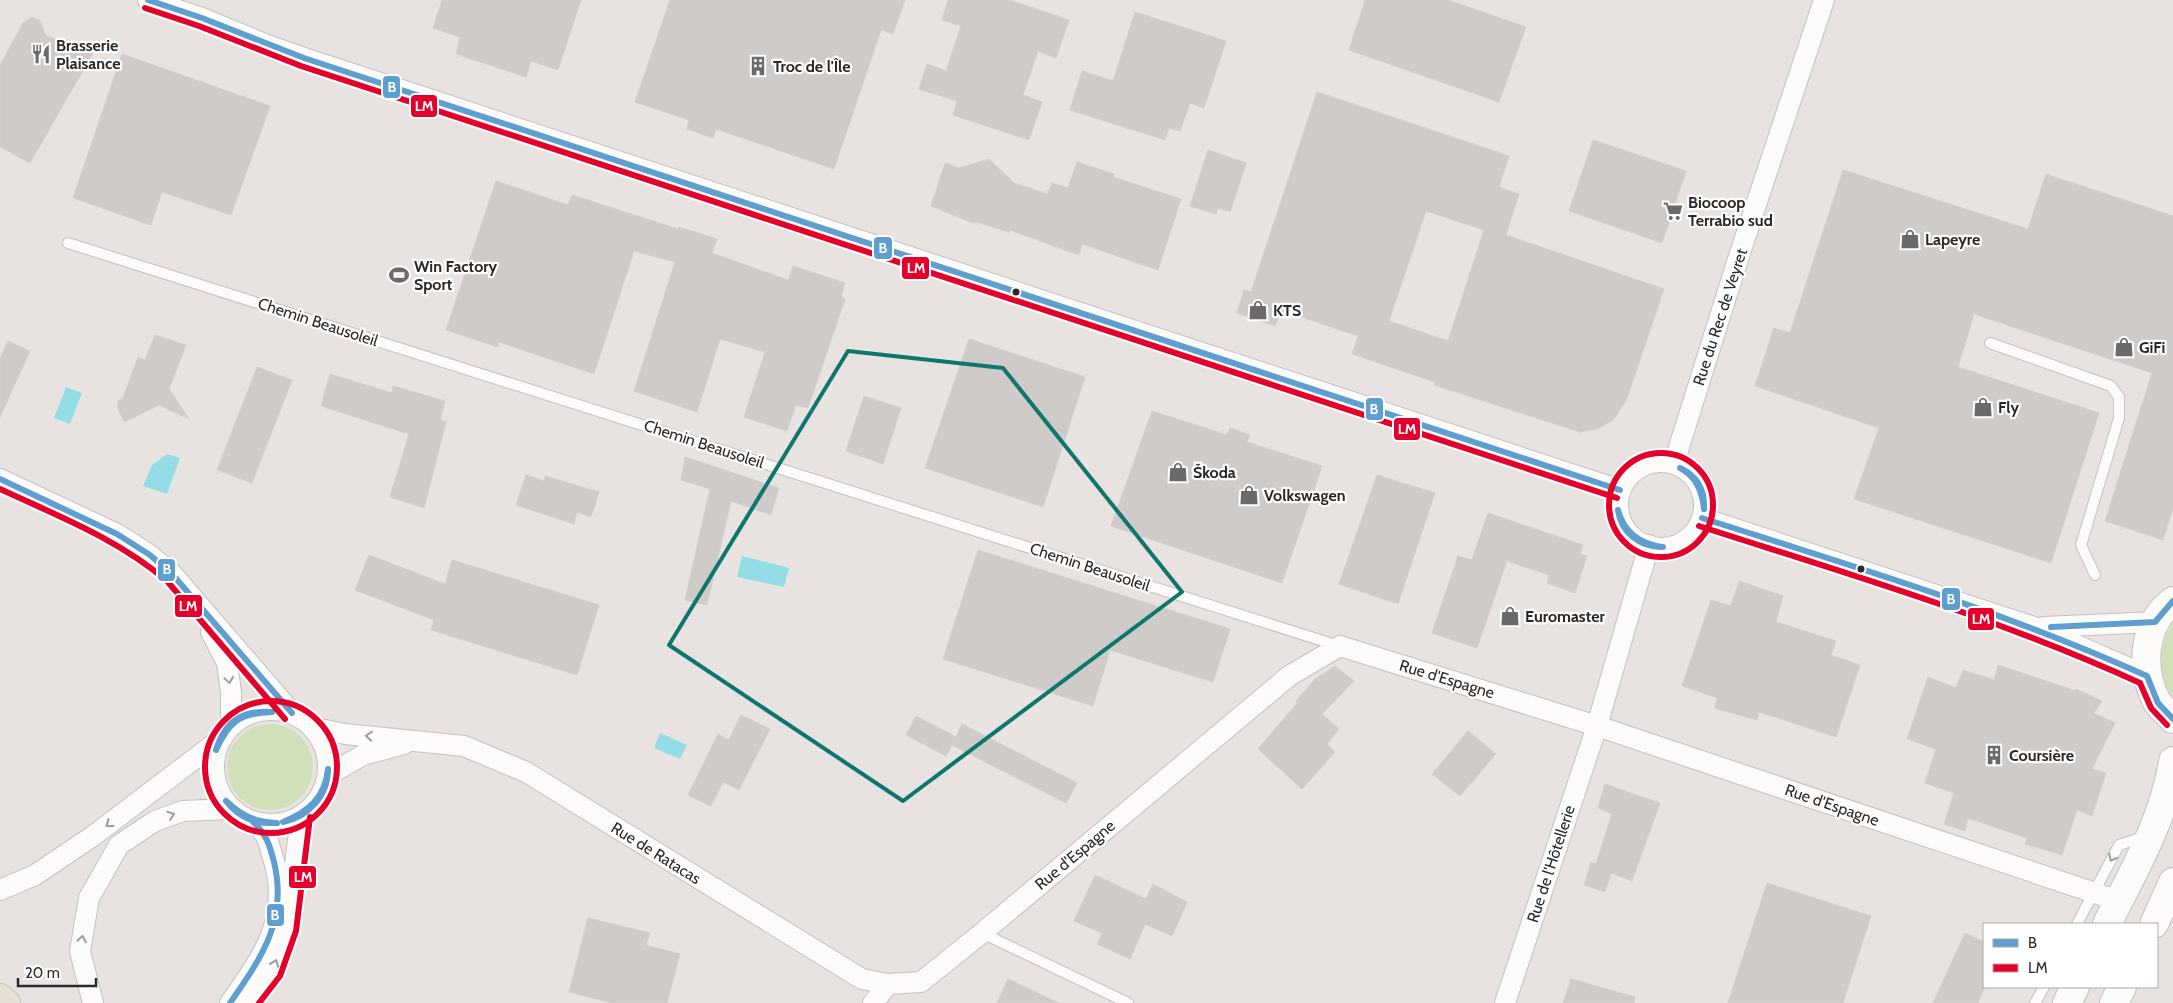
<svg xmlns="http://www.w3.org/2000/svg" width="2173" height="1003" font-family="Cabin,sans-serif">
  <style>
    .green { fill: #d0e1ba }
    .water { fill: #95dde6 }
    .building { fill: #cecbc9; stroke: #d2cfcc; fill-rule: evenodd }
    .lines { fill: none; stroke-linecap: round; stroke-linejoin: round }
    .service-casing { stroke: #c2c1c1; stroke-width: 12 }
    .minor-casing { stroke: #c2c1c1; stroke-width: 22 }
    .secondary-casing { stroke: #c2c1c1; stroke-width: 30 }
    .primary-casing { stroke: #c4c2c1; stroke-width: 30 }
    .service { stroke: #fcfbfa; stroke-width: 10 }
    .minor { stroke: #fcfbfa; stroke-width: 20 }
    .secondary { stroke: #fcfbfa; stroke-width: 28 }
    .primary { stroke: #e5dfd4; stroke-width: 28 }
    .bus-1-casing { stroke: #fff; stroke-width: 10 }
    .bus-2-casing { stroke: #fff; stroke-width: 10 }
    .bus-1 { stroke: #5f9fcf; stroke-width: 6 }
    .bus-2 { stroke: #e4002b; stroke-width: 6 }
    .oneway { stroke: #9d9c9c }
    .marked { fill: none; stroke: #0f766e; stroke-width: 4; stroke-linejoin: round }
    .bus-dot { fill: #292929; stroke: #fff; stroke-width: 2 }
    .labels { text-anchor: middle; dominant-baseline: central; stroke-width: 4.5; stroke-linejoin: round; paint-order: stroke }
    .poi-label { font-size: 16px; font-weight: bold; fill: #292929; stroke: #fff; text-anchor: start }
    .street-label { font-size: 16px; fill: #292929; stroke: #fff }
    .line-badge { stroke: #fff; stroke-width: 2 }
    .badge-label { font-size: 14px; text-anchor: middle; font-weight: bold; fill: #fff }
  </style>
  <rect width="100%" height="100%" fill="#e8e3e0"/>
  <!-- green -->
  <path class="green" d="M2173 624V697C2158 677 2158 644 2173 624Z
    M227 767a43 43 0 1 1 86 0a43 43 0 1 1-86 0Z"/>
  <!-- water -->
  <path class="water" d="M66 387 82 393 70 424 54 418Z
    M167 454 180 458 167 494 143 486 152 465Z
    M742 556 789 568 784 587 737 577Z
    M660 733 687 745 680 759 654 748Z"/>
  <!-- building -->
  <path class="building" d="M442 0H581L558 70 531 61 526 77 456 54 460 37 433 28Z
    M670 0H905L893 34 881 30 834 169 716 129 713 138 687 129 689 120 635 102Z
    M948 0H1009L1069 20 1056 58 1038 51 1023 95 1042 102 1029 140 953 115 957 101 919 89 927 64 946 71 961 26 942 20Z
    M1365 0H1448L1526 27 1499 102 1349 50Z
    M1135 12 1226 41 1204 108 1190 103 1180 131 1169 128 1165 140 1070 110 1082 71 1113 81Z
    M32 17 40 21 46 36 94 51 30 163 0 147V65L23 23Z
    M122 54 270 106 231 215 162 192 151 225 73 198Z
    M1317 92 1509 156 1499 187 1519 194 1506 235 1664 289 1626 401 1613 420 1597 429 1580 432 1434 385 1435 382 1352 354 1358 336 1281 310 1275 326 1237 313 1244 290 1251 292ZM1426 211 1484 230 1448 341 1389 321Z
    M1593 140 1686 171 1662 243 1569 211Z
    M1208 150 1246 163 1230 212 1218 208 1216 214 1190 206Z
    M989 159 1014 183 1048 194 1052 183 1068 188 1077 162 1114 174 1113 177 1181 199 1158 270 1082 244 1079 255 1010 230 1009 232 976 222 973 223 931 206 945 163 959 168Z
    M1843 170 2028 229 2046 174 2173 216V508L2163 540 2105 521 2152 373 1974 314 1958 367 2099 413 2051 563 1854 499 1879 428 1755 386 1774 328 1790 333Z
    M496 181 568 205 572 195 678 229 679 227 717 239 712 253 788 280 793 266 845 283 841 297 845 299 808 408 796 405 787 431 744 417 765 352 720 339 697 412 634 391 675 262 634 251 594 374 499 342 498 347 446 330Z
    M155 335 186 345 169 389 189 419 159 405 124 422 118 409V401L123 398 138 357 145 360Z
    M969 339 1085 377 1043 507 925 468Z
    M8 341 30 351 0 417V359Z
    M257 367 292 380 252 483 217 470Z
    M330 374 392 393 393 386 445 401 440 420 446 422 424 508 390 497 409 434 321 406Z
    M864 396 901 408 883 464 846 451Z
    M1152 411 1227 435 1230 428 1250 435 1247 442 1322 466 1282 583 1111 526Z
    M685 457 779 488 771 515 731 501 707 605 685 600 710 489 681 480Z
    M526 475 544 481 545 476 599 492 591 517 577 512 574 524 516 505Z
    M1377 475 1435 493 1398 604 1339 584Z
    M1488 513 1583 545 1580 554 1587 556 1575 593 1547 583 1549 575 1507 561 1477 648 1432 633 1458 556 1472 560Z
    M978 550 1230 629 1213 682 1110 650 1093 706 943 659Z
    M369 555 445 584 452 560 599 605 577 675 431 630 434 620 355 590Z
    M1739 581 1783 596 1776 622 1836 641 1831 655 1860 665 1836 737 1759 712 1757 720 1714 708 1718 698 1682 686 1711 600 1731 606Z
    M1998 665 2076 691V689L2102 701 2094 713 2115 723 2092 769 2106 773 2092 816 2077 810 2062 855 2025 844 2027 838 1968 818 1965 831 1944 824 1954 793 1925 783 1936 749 1907 739 1928 677 1956 688 1963 670 1994 680Z
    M1335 666 1354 681 1322 714 1339 729 1327 744 1335 752 1302 789 1258 749 1298 702 1296 701 1315 679Z
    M741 715 770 729 739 790 723 782 711 806 688 795 718 734 729 740Z
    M916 716 956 737 946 756 906 735Z
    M962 724 1077 783 1066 803 952 745Z
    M1468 731 1496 754 1460 796 1432 774Z
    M1605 784 1660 803 1632 881 1611 873 1605 892 1584 885 1591 862 1596 864 1612 814 1598 808Z
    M1095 875 1146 899 1153 884 1187 902 1172 936 1145 924 1130 959 1097 944 1102 933 1074 921Z
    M1767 883 1871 916 1843 1003H1728Z
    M588 918 650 933 646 945 680 954 667 1003H612L569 992Z
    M1965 933 1984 942V989L1978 1003H1933Z
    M1008 979 1059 1003H997Z
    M1571 979 1635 997 1634 1003H1563Z"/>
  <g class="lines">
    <defs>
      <path id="service" d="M68 243 1339 646
        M1990 343 2111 386 2119 397V418L2081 545 2095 575
        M2077 924 2119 845 2146 836
        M982 933 1128 1003
        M2035 1003 2044 987"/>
      <path id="minor" d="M148 0 202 18 267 45 304 58 1620 490
        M1618 505a43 43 0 1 1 86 0a43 43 0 1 1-86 0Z
        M1674 463 1738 259 1824 0
        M0 479 117 534 150 555 173 575 292 713
        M1702 518 2037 628 2147 676
        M2044 627 2155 622
        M211 632 227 663 231 692V724
        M214 767a57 57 0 1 1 114 0a57 57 0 1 1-114 0Z
        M315 728 345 734 464 746 526 772 862 979 888 984
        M328 775 363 755 404 744
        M0 890 35 875 93 836 218 741
        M93 1003 80 951 89 898 119 845 155 821 183 811 230 809
        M230 1003C263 957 292 916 273 858 267 839 269 835 253 822
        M248 1003 272 972 287 929 301 816
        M873 1003 888 984 921 982 982 933 1289 676 1340 646 1597 726 2119 901
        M1505 1003 1597 726 1649 545"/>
      <path id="secondary" d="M2173 601C2142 624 2140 670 2157 702 2161 708 2168 714 2173 719
        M2107 924C2133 872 2164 820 2173 761
        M2154 924 2173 882
        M2067 1003 2075 987
        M2114 1003 2122 987"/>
      <path id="primary" d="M0 998 6 1003"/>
    </defs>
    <!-- service casing -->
    <use href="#service" class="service-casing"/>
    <!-- minor casing -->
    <use href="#minor" class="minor-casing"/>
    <!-- secondary casing -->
    <use href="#secondary" class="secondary-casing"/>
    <!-- primary casing -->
    <use href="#primary" class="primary-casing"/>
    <!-- service -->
    <use href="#service" class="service"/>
    <!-- minor -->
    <use href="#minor" class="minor"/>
    <!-- secondary -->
    <use href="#secondary" class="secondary"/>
    <!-- primary -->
    <use href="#primary" class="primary"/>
    <defs>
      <path id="bus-1" d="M148 0 202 18 304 58 1620 490
        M1680 468C1697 476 1705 490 1704 509
        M1680 468C1696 477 1702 490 1704 509
        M0 479 117 534 150 555 173 575 292 713
        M1618 510C1624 533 1640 544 1663 547
        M1618 510C1621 533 1641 548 1663 547
        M1702 518C1852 566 2003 611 2147 676L2158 703 2173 719
        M2051 627 2155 622 2173 601
        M216 750C225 721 242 710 272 712
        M216 750C229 722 239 713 272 712
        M226 801C242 816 255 822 277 823
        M226 801C239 818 255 824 277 823
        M283 822C308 812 325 798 328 769
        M283 822C308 817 328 796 328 769
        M230 1003C262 957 288 920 274 862 270 846 266 833 253 822"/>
      <path id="bus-2" d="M145 8 199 26 301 66 1617 498
        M1609 505a52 52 0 1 1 104 0a52 52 0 1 1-104 0Z
        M0 489C58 516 118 539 167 581L285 719
        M1699 526C1848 574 1998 618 2140 683L2151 708 2167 725
        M205 767a66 66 0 1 1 132 0a66 66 0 1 1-132 0Z
        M259 1003 280 976 296 931 310 817"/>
    </defs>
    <!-- bus-1 casing -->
    <use href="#bus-1" class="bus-1-casing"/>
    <!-- bus-2 casing -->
    <use href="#bus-2" class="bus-2-casing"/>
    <!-- bus-1 -->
    <use href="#bus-1" class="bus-1"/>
    <!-- bus-2 -->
    <use href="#bus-2" class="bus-2"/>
  </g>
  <!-- one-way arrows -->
  <defs><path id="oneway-chevron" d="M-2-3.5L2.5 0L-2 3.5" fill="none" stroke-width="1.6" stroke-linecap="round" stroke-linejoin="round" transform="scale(1.25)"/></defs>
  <g class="oneway">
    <use href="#oneway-chevron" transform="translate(229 680) rotate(82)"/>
    <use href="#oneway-chevron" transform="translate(369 736) rotate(-175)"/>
    <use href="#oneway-chevron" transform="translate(171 815) rotate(-19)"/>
    <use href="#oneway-chevron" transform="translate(109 824) rotate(143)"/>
    <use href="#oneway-chevron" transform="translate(2112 858) rotate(118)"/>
    <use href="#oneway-chevron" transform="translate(82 939) rotate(-80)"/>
    <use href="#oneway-chevron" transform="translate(275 963) rotate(-70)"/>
  </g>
  <!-- marked area -->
  <path class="marked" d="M848 351 1003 368 1182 592 903 801 669 645Z"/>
  <!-- icons -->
  <defs>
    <symbol id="restaurant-bare" viewBox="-9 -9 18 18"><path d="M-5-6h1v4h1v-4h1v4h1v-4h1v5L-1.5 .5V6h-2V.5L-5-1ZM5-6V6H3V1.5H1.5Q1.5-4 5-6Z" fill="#6c6a69" stroke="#fff" stroke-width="2.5" paint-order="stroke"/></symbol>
    <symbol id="building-bare" viewBox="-9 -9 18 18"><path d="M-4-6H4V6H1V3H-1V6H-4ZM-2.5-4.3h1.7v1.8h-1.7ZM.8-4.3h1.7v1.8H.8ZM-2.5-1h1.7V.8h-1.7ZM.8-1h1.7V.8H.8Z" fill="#6c6a69" stroke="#fff" stroke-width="2.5" paint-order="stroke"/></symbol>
    <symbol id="supermarket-bare" viewBox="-9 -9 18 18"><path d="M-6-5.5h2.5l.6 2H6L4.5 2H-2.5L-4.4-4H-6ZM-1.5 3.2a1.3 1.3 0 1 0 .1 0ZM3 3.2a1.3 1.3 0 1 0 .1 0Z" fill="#6c6a69" stroke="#fff" stroke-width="2.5" paint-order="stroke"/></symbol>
    <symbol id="shop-bare" viewBox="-9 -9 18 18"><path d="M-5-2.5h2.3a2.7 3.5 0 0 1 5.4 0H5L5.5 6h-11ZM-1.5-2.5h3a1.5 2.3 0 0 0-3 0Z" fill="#6c6a69" stroke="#fff" stroke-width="2.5" paint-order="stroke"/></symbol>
    <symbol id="stadium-bare" viewBox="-9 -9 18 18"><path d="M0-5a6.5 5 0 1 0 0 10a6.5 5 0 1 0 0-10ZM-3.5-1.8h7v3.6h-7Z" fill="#6c6a69" stroke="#fff" stroke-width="2.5" paint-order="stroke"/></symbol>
  </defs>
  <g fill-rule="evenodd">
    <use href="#restaurant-bare" x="27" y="40" width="28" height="28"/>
    <use href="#building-bare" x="744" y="52" width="28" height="28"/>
    <use href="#supermarket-bare" x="1659" y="197" width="28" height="28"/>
    <use href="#shop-bare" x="1896" y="225" width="28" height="28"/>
    <use href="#stadium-bare" x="385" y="261" width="28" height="28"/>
    <use href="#shop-bare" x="1244" y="296" width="28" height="28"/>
    <use href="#shop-bare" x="2110" y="333" width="28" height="28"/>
    <use href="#shop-bare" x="1969" y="393" width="28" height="28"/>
    <use href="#shop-bare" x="1164" y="458" width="28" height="28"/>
    <use href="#shop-bare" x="1235" y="481" width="28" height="28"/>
    <use href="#shop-bare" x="1496" y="602" width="28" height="28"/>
    <use href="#building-bare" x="1980" y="741" width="28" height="28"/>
  </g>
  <!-- markers -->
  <g class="bus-dot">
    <circle cx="1016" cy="292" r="4.5"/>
    <circle cx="1861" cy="569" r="4.5"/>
  </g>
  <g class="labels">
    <!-- poi labels -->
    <g class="poi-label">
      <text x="56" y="45">Brasserie<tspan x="56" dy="18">Plaisance</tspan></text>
      <text x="773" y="66">Troc de l'Île</text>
      <text x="1688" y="202">Biocoop<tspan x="1688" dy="18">Terrabio sud</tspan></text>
      <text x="1925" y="239">Lapeyre</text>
      <text x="414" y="266">Win Factory<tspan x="414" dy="18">Sport</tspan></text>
      <text x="1273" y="310">KTS</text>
      <text x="2139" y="347">GiFi</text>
      <text x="1998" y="407">Fly</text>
      <text x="1193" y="472">Škoda</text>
      <text x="1264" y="495">Volkswagen</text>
      <text x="1525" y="616">Euromaster</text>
      <text x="2009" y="755">Coursière</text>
    </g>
    <!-- street labels -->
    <g class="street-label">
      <text transform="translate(1720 317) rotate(-72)">Rue du Rec de Veyret</text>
      <text transform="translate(318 322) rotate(18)">Chemin Beausoleil</text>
      <text transform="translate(704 444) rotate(18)">Chemin Beausoleil</text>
      <text transform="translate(1090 567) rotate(18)">Chemin Beausoleil</text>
      <text transform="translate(1447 679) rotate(17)">Rue d'Espagne</text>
      <text transform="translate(1832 805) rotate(19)">Rue d'Espagne</text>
      <text transform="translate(656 853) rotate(32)">Rue de Ratacas</text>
      <text transform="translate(1075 855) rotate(-40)">Rue d'Espagne</text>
      <text transform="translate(1551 864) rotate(-72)">Rue de l'Hôtellerie</text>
    </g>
  </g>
  <g class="line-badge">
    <rect x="382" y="75" width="19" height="24" rx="5" fill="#5f9fcf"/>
    <rect x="410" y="94" width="28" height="24" rx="5" fill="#e4002b"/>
    <rect x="873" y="236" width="20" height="24" rx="5" fill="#5f9fcf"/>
    <rect x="901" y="256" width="29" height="24" rx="5" fill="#e4002b"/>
    <rect x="1365" y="397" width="19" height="24" rx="5" fill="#5f9fcf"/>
    <rect x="1393" y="417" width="28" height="24" rx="5" fill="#e4002b"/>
    <rect x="157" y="558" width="19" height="24" rx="5" fill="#5f9fcf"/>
    <rect x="1941" y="587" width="20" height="24" rx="5" fill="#5f9fcf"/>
    <rect x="174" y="594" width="29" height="24" rx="5" fill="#e4002b"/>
    <rect x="1967" y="607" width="28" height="24" rx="5" fill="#e4002b"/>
    <rect x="288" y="865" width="29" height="24" rx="5" fill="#e4002b"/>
    <rect x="266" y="903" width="19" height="24" rx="5" fill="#5f9fcf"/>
  </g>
  <g class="badge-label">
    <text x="392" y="92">B</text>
    <text x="424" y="111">LM</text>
    <text x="883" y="253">B</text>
    <text x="916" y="273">LM</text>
    <text x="1374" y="414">B</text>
    <text x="1407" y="434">LM</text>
    <text x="167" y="574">B</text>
    <text x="1951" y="604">B</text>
    <text x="188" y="611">LM</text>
    <text x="1981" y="624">LM</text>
    <text x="303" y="882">LM</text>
    <text x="275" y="920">B</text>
  </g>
  <!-- legend -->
  <rect x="1983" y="923" width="175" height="65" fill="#ffffff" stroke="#a9a9a9"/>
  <rect x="1993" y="939" width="25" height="8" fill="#5f9fcf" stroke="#a9a9a9"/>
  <text x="2028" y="948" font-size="15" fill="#292929">B</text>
  <rect x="1993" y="964" width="25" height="8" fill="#e4002b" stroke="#a9a9a9"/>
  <text x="2028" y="973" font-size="15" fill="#292929">LM</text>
  <!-- scale -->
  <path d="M18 978v8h78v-8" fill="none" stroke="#292929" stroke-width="2.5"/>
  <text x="25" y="978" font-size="15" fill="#292929" stroke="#ffffff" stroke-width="4" paint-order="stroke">20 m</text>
</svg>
